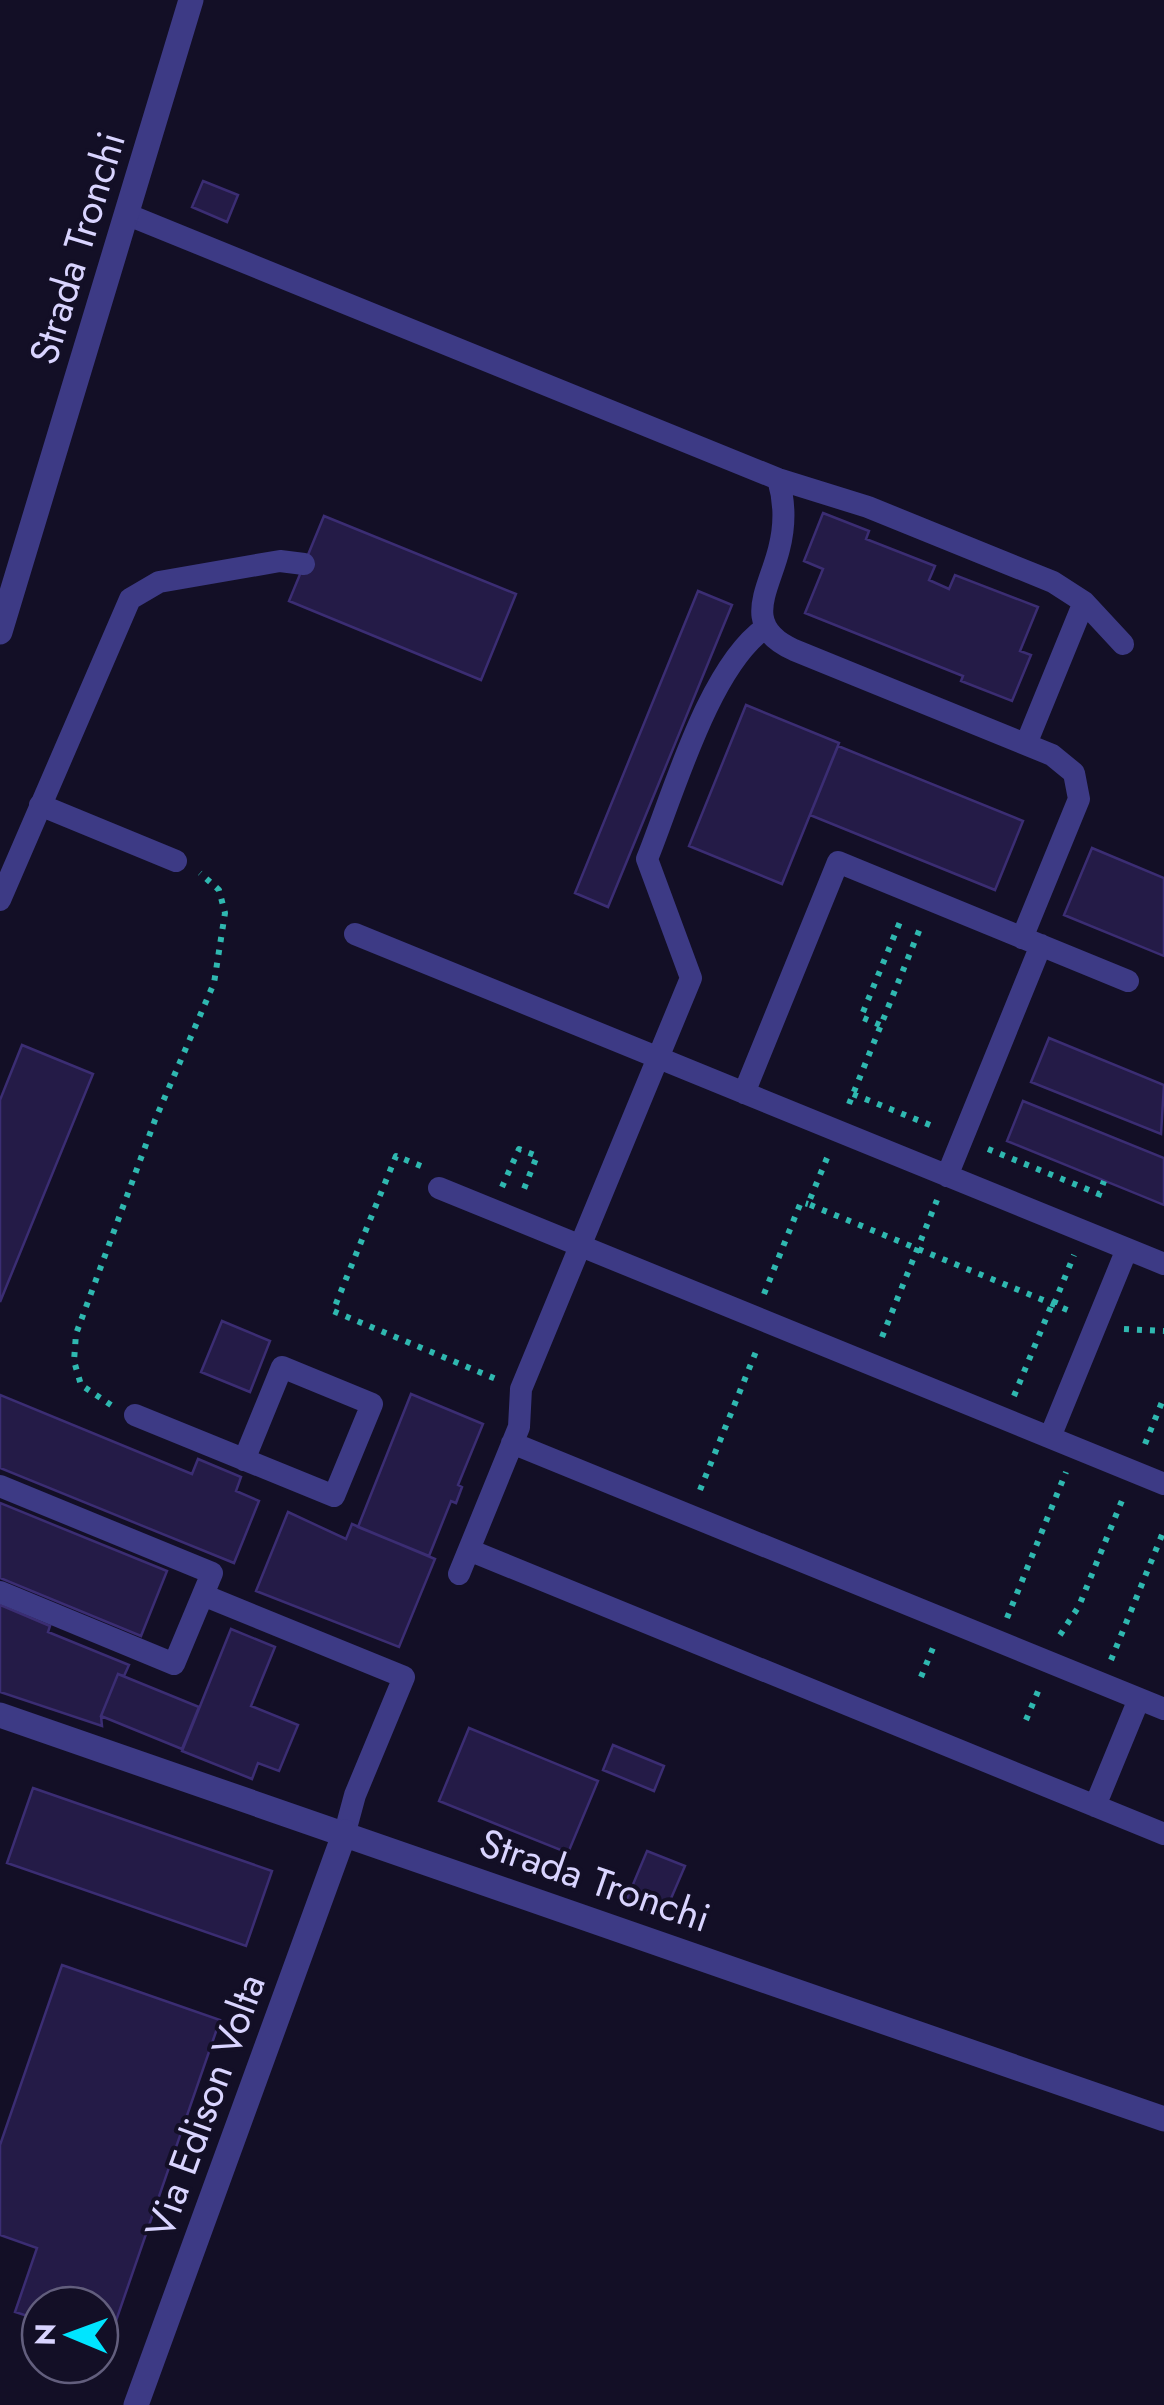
<svg xmlns="http://www.w3.org/2000/svg" width="1164" height="2405" font-family="Jost,sans-serif">
  <style>
    .building { fill: #241b47; stroke: #3b2d73; stroke-width: 2.5 }
    .lines { fill: none; stroke-linecap: round; stroke-linejoin: round }
    .path { stroke: #2fb8b0; stroke-width: 6; stroke-dasharray: 5 8; stroke-linecap: butt }
    .lane { stroke: #3d3a85; stroke-width: 22 }
    .street { stroke: #3d3a85; stroke-width: 25 }
    .labels { text-anchor: middle; dominant-baseline: central; stroke-width: 8; stroke-linejoin: round; paint-order: stroke }
    .street-label { font-size: 40px; fill: #d9d4ff; stroke: #130f26 }
  </style>
  <rect width="100%" height="100%" fill="#130f26"/>
  <!-- building -->
  <path class="building" d="M203 181 238 195 227 222 192 207Z
    M823 513 869 531 866 539 935 566 929 580 949 589 955 575 1038 607 1020 651 1031 655 1012 701 961 681 963 676 805 613 823 569 804 561Z
    M324 516 516 594 481 680 289 601Z
    M698 591 732 605 608 907 575 893Z
    M746 705 839 743 782 884 689 846Z
    M838 746 1023 821 995 890 810 815Z
    M1092 848 1164 878V956L1064 915Z
    M1049 1038 1164 1085 1161 1134 1031 1082Z
    M22 1045 93 1074 0 1302V1100Z
    M1023 1101 1164 1158V1205L1007 1141Z
    M222 1321 270 1341 250 1392 201 1372Z
    M411 1394 483 1424 458 1485 462 1487 456 1503 451 1501 429 1556 358 1527Z
    M0 1395 192 1474 198 1459 241 1477 236 1491 259 1501 234 1563 0 1468Z
    M0 1503 167 1571 141 1636 0 1578Z
    M288 1512 346 1539 352 1524 435 1559 399 1647 256 1591Z
    M0 1605 50 1626 48 1632 129 1665 124 1676 118 1674 101 1716 102 1726 0 1692Z
    M231 1629 275 1647 251 1706 298 1725 279 1771 258 1763 252 1779 182 1751Z
    M118 1674 199 1707 182 1749 101 1716Z
    M469 1728 598 1781 568 1853 439 1801Z
    M613 1745 664 1766 654 1791 603 1770Z
    M33 1788 272 1871 246 1946 7 1863Z
    M647 1851 685 1866 663 1917 626 1901Z
    M62 1965 220 2020 108 2344 100 2341V2305H40V2320L15 2312 37 2248 0 2235V2145Z"/>
  <g class="lines">
    <!-- path -->
    <path class="path" d="M880 1025 861 1017 902 917
      M853 1094 935 1127
      M849 1104 921 926
      M988 1149 1099 1194
      M827 1158 808 1204 1070 1311
      M421 1166 396 1156 333 1311 496 1379
      M502 1187 519 1149 537 1156 522 1194
      M1098 1197 1104 1181
      M764 1294 801 1202 808 1204
      M1054 1304 1074 1255
      M1124 1329 1164 1331
      M882 1337 937 1200
      M1014 1396 1052 1304
      M111 1405 81 1385 74 1361 76 1334 155 1120 214 983 225 913 219 890 200 873
      M1145 1444 1164 1397
      M700 1490 757 1349
      M1007 1618 1066 1472
      M1060 1635 1079 1606 1123 1498
      M1111 1660 1164 1530
      M921 1677 935 1643
      M1026 1720 1039 1689"/>
    <!-- lane -->
    <path class="lane" d="M126 214 778 479 868 507 1053 582 1084 602 1123 644
      M778 479C785 502 785 526 779 549 769 590 740 626 794 650L1052 755 1074 773 1079 799 1022 938
      M1026 744 1084 602
      M40 805 176 861
      M0 900 130 599 159 582 280 561 304 564
      M355 934 1164 1264
      M744 1093 838 862 1128 981
      M947 1176 1041 945
      M439 1188 1164 1484
      M135 1415 334 1496 372 1404 282 1367 244 1460
      M1050 1437 1127 1249
      M512 1443 1164 1709
      M0 1486 212 1573 174 1664 0 1592
      M469 1550 1164 1834
      M459 1574 519 1427 521 1389 691 978 647 859C673 795 709 667 765 628
      M203 1595 404 1677 355 1795 345 1832
      M1095 1806 1139 1699"/>
    <!-- street -->
    <path class="street" d="M0 632 191 0
      M0 1715 1164 2119
      M136 2405 345 1832"/>
  </g>
  <g class="labels">
    <!-- street labels -->
    <g class="street-label">
      <text transform="translate(77 248) rotate(-73)">Strada Tronchi</text>
      <text transform="translate(595 1880) rotate(19)">Strada Tronchi</text>
      <text transform="translate(205 2106) rotate(-70)">Via Edison Volta</text>
    </g>
  </g>
  <!-- north arrow -->
  <g transform="translate(70 2335) rotate(271)"><circle r="48" fill="#130f26" stroke="#625e7d" stroke-width="2.5"/>
  <path d="M0-8L18 38L0 25L-18 38Z" fill="#00e5ff"/>
  <text y="-15" font-size="28" font-weight="bold" text-anchor="middle" fill="#d9d4ff">N</text>
  </g>
</svg>
